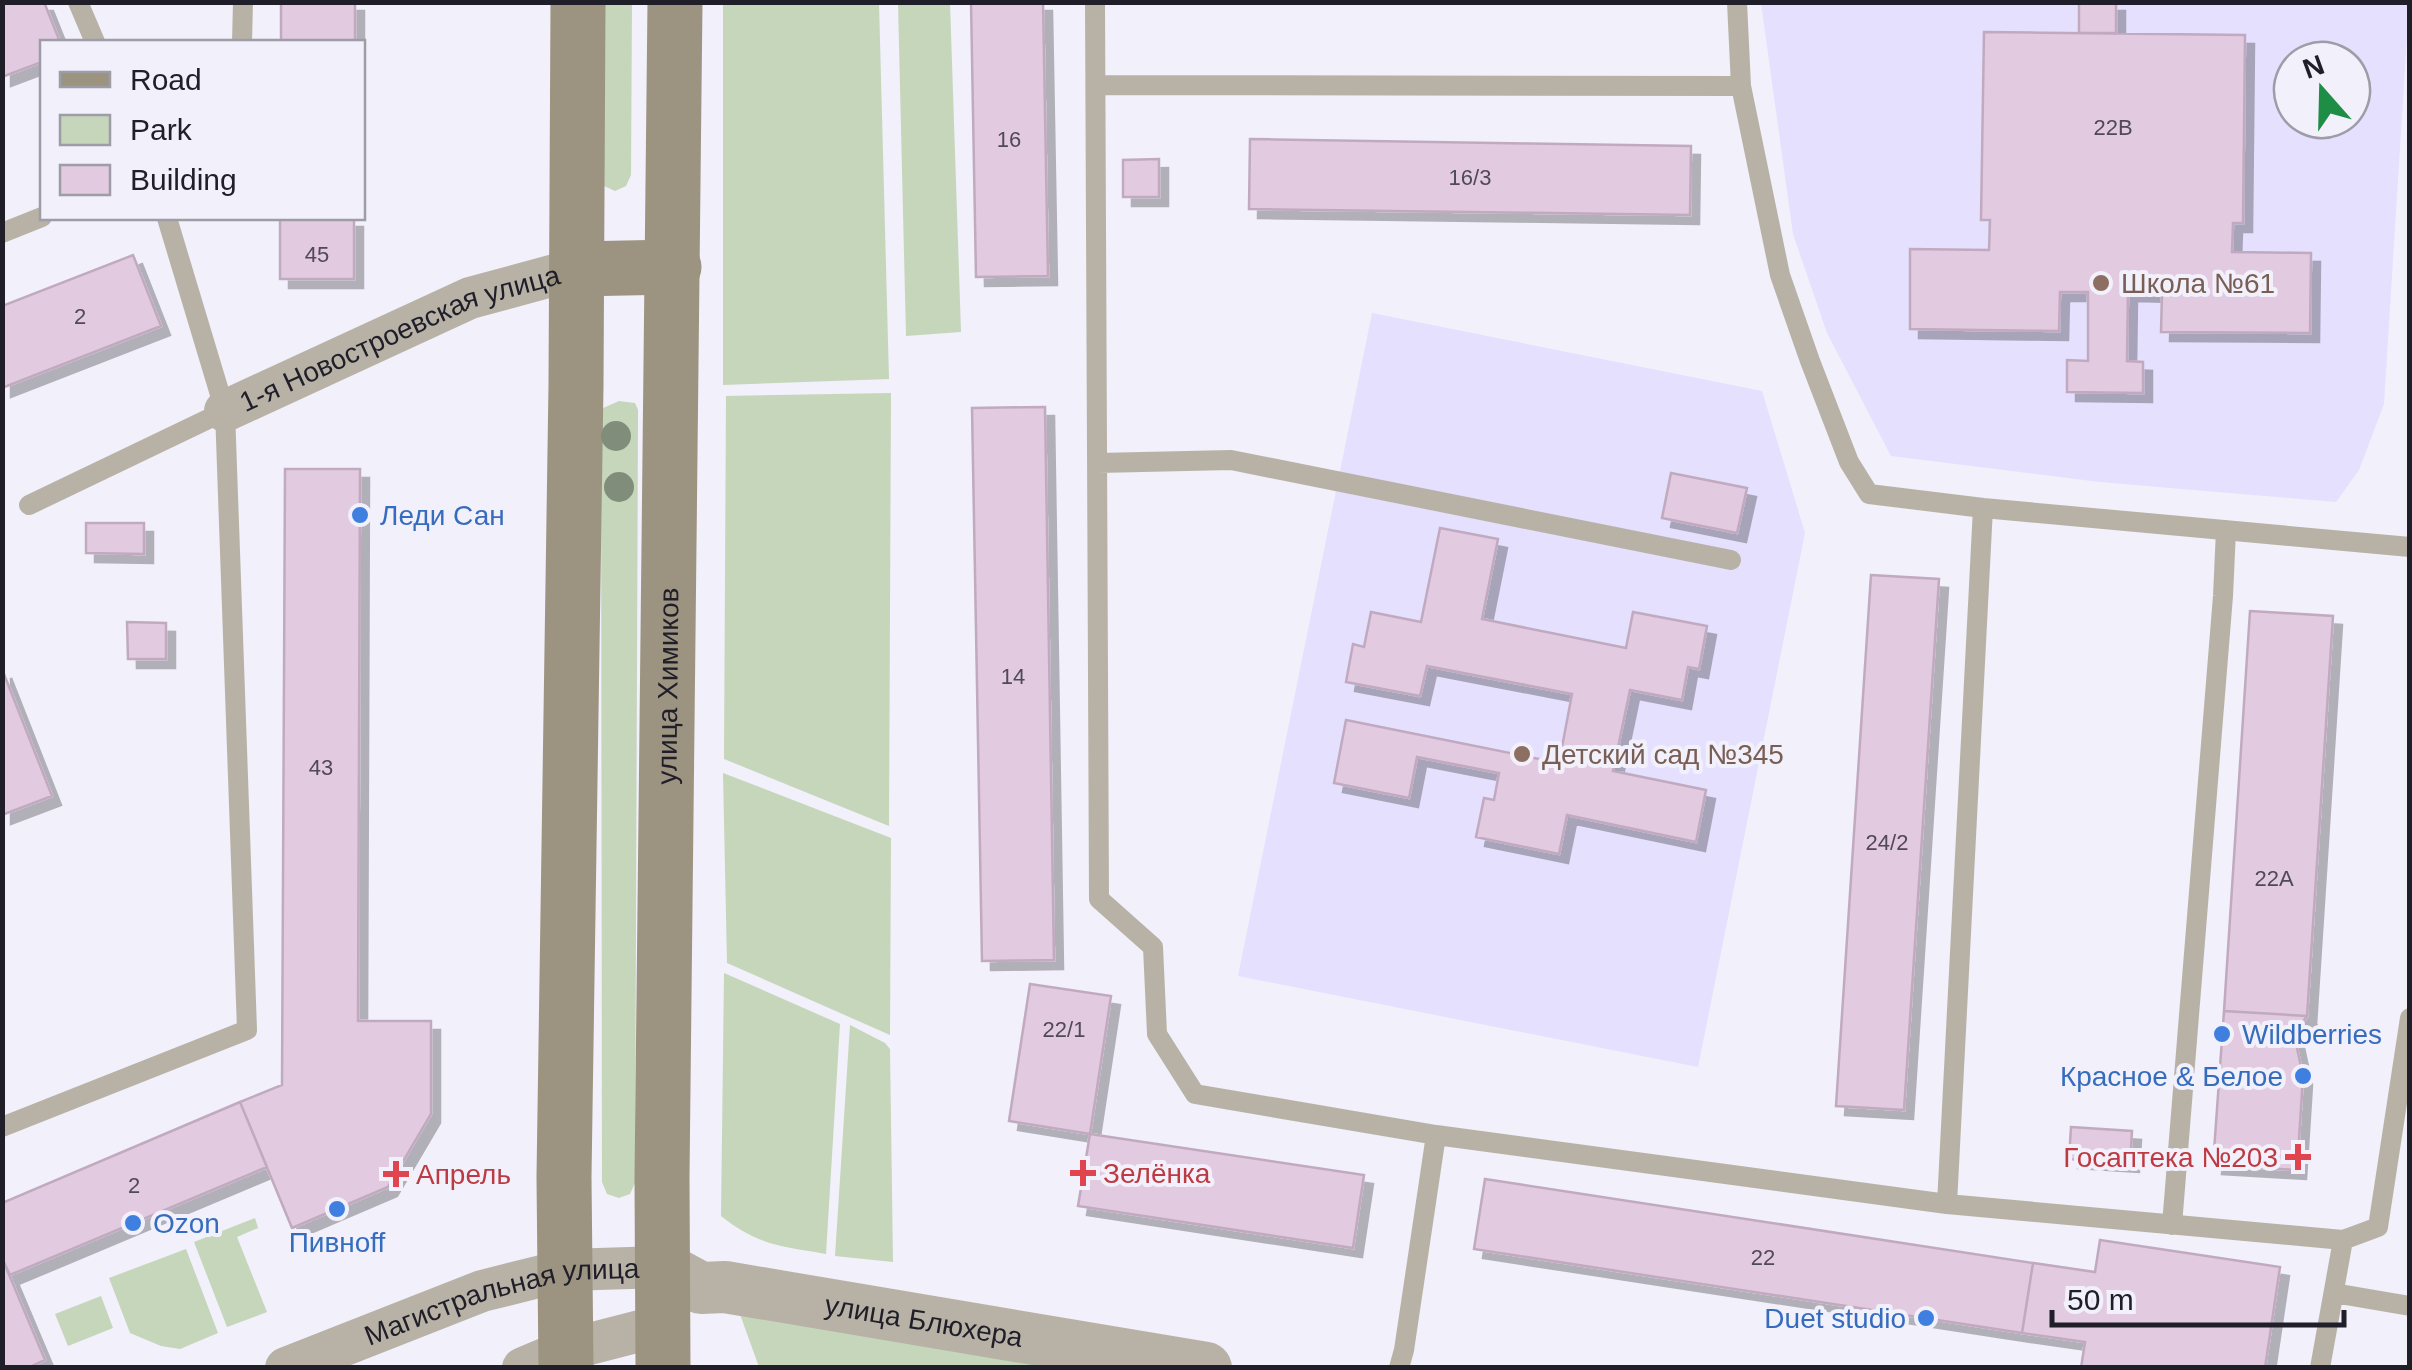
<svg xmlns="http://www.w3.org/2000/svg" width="2412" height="1370" font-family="Helvetica,sans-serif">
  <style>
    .built { fill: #e4e0fe; fill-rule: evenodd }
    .green { fill: #c5d6bb }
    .building { fill: #e2cae0; stroke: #c1aabf; stroke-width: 2.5; filter: url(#shadow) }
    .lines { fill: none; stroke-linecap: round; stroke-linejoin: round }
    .service { stroke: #b8b2a6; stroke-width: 20 }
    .minor { stroke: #b8b2a6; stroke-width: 42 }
    .tertiary { stroke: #b8b2a6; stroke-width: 52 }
    .secondary { stroke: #9c9481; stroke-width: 55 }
    .tree { fill: #808d7b }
    .education-dot { fill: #8d6e63; stroke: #f1f0fb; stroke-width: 4 }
    .shop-dot { fill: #3f7fe0; stroke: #f1f0fb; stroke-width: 4 }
    .health-dot { fill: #e0444e; stroke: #f1f0fb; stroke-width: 4 }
    .labels { text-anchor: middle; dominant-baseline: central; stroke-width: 8; stroke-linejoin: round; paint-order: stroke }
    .number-label { font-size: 22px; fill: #504957 }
    .education-label { font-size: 28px; fill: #785e54; stroke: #f1f0fb; text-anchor: start }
    .street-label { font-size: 28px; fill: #1f1e29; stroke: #f1f0fb }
    .shop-label { font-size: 28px; fill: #366cbe; stroke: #f1f0fb; text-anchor: start }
    .health-label { font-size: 28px; fill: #be3a42; stroke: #f1f0fb; text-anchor: start }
  </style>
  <defs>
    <filter id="shadow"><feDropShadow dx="9" dy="9" stdDeviation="0" flood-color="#0004"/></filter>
  </defs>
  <rect width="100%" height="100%" fill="#f1f0fb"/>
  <!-- built -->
  <path class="built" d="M1761 3H2409L2384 404 2359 470 2336 502 2100 482 1891 456 1827 333 1793 234ZM2292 60H2352V120H2292Z
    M1372 313 1762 391 1805 533 1698 1067 1238 976Z"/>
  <!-- green -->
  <path class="green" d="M599 3H632L631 175 626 186 615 191 604 186Z
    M723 3H879L889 379 723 385Z
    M898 3H950L961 332 906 336Z
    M891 393 889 826 724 759 726 396Z
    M619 401 635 403 638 410 635 1183 630 1194 619 1198 607 1194 602 1182 601 409Z
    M723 773 891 838 890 1035 727 963Z
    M724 973 840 1024 826 1254C781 1246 759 1246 721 1216Z
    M850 1025 885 1043 890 1049 893 1262 835 1256Z
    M255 1218 258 1228 237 1237 267 1312 227 1327 194 1242Z
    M186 1249 218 1333 180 1349 161 1346 130 1333 109 1278Z
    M101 1296 113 1328 68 1346 55 1314Z
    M737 1306 1031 1362 1038 1367H759Z"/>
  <!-- building -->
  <path class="building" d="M44 2 60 42H42V62L2 77V3Z
    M281 2H355V42H281Z
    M971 2H1043L1048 276 976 277Z
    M2079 2H2116V33H2079Z
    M1984 32 2245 35 2243 223H2233L2232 252 2311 253 2310 333 2161 332 2162 293 2128 292 2127 361 2143 362V393L2067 392V360L2088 361V292H2060L2059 331 1910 329V249L1989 250 1990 220H1981Z
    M1250 139 1691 146 1690 215 1249 209Z
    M1159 159V197H1123V160Z
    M280 218H354V279H280Z
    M133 255 161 326 2 388V306Z
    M1045 407 1054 960 982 961 972 408Z
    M285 469H360L358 1021H431V1114L388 1187 292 1228 240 1102 282 1085Z
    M1671 473 1747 488 1737 533 1662 518Z
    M86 523H144V554L86 553Z
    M1440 528 1498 539 1482 619 1626 648 1633 612 1707 626 1699 669 1688 667 1682 700 1630 690 1613 771 1706 790 1696 842 1567 815 1559 854 1476 837 1484 798 1494 800 1499 773 1417 757 1409 798 1334 783 1346 720 1559 763 1572 694 1427 666 1420 696 1346 682 1353 644 1364 647 1371 612 1421 622Z
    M1871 575 1939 579 1904 1110 1836 1106Z
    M2250 611 2333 616 2307 1016 2224 1011Z
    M127 622 166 623V659H128Z
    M2 669 52 796 2 815Z
    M1030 984 1111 996 1090 1134 1009 1121Z
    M2224 1011 2307 1016 2294 1034 2303 1076 2297 1170 2213 1165Z
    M240 1102 267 1167 10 1275 2 1258V1203Z
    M2071 1127 2132 1131 2130 1163 2069 1159Z
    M1090 1134 1364 1175 1353 1248 1078 1206Z
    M1485 1179 2033 1263 2022 1333 1474 1249Z
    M2100 1240 2280 1267 2265 1368H2081L2085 1342 2022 1333 2033 1263 2095 1272Z
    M2 1258 45 1360 28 1368H2Z"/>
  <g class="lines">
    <!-- service -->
    <path class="service" d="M78 2 95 42
      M1095 2 1099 899 1153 947 1157 1034 1195 1094 1436 1135 1947 1204 2343 1240
      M1737 2 1741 86 1780 275 1810 361 1849 462 1869 494 1983 508 2410 547
      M242 42 243 2
      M1096 85 1741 86
      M2 233 42 217
      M1098 463 1231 460 1731 560
      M29 505 225 411
      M2 1127 247 1030 225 411 167 218
      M1947 1204 1983 508
      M2172 1225 2223 596 2226 530
      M2334 1293 2410 1306
      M1399 1368 1404 1350 1436 1135
      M2320 1368 2343 1240 2378 1227 2410 1018"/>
    <!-- minor -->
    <g class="minor">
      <path id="s1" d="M225 411 470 298 577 269"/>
      <path id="s2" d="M286 1368 482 1291 566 1270 662 1267"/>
      <path d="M523 1368 566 1350 663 1325"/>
    </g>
    <!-- tertiary -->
    <path class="tertiary" id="s3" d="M662 1267 701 1288 725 1287 1206 1368"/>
    <!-- secondary -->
    <g class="secondary">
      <path d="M577 269 674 267"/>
      <path d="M566 1368 564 1177 576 385 578 2"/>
      <path id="s4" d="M663 1368 662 1178 675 2"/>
    </g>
  </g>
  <!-- trees -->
  <g class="tree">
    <circle cx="616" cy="436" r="15"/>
    <circle cx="619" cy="487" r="15"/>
  </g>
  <!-- markers -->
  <g class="education-dot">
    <circle cx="2101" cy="283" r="10"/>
    <circle cx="1522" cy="754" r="10"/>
  </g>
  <g class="shop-dot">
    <circle cx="360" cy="515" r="10"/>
    <circle cx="2222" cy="1034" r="10"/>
    <circle cx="2303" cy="1076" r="10"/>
    <circle cx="337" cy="1209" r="10"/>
    <circle cx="133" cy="1223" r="10"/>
    <circle cx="1926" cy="1318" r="10"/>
  </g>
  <g class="health-dot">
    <path d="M2293 1142h10v10h10v10h-10v10h-10v-10h-10v-10h10z"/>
    <path d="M1078 1158h10v10h10v10h-10v10h-10v-10h-10v-10h10z"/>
    <path d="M391 1159h10v10h10v10h-10v10h-10v-10h-10v-10h10z"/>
  </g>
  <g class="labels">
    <!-- number labels -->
    <g class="number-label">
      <text x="2113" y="127">22В</text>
      <text x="1009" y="139">16</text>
      <text x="1470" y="177">16/3</text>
      <text x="317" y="254">45</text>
      <text x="80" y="316">2</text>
      <text x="1013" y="676">14</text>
      <text x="321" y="767">43</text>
      <text x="1887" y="842">24/2</text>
      <text x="2274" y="878">22А</text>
      <text x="1064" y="1029">22/1</text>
      <text x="134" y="1185">2</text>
      <text x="1763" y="1257">22</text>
    </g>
    <!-- education labels -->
    <g class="education-label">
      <text x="2121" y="283">Школа №61</text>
      <text x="1542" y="754">Детский сад №345</text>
    </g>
    <!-- street labels -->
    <g class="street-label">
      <text stroke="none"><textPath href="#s1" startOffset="190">1-я Новостроевская улица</textPath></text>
      <text stroke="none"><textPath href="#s4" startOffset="682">улица Химиков</textPath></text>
      <text stroke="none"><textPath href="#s2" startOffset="228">Магистральная улица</textPath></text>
      <text stroke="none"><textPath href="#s3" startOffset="270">улица Блюхера</textPath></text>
    </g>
    <!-- shop labels -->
    <g class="shop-label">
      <text x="380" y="515">Леди Сан</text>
      <text x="2242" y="1034">Wildberries</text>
      <text x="2283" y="1076" text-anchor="end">Красное &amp; Белое</text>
      <text x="153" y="1223">Ozon</text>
      <text x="337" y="1242" text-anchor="middle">Пивноff</text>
      <text x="1906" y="1318" text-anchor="end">Duet studio</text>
    </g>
    <!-- health labels -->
    <g class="health-label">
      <text x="2278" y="1157" text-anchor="end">Госаптека №203</text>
      <text x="1103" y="1173">Зелёнка</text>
      <text x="416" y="1174">Апрель</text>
    </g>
  </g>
  <!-- border -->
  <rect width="2412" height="1370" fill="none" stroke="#1f1e29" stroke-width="10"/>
  <!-- legend -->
  <rect x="40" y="40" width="325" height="180" fill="#f1f0fb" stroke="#9d9ca7" stroke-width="2.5"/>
  <rect x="60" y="72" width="50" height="15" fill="#9c9481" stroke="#9d9ca7" stroke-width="2.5"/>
  <text x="130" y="90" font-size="30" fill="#1f1e29">Road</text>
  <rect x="60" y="115" width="50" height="30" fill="#c5d6bb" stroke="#9d9ca7" stroke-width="2.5"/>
  <text x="130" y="140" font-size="30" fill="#1f1e29">Park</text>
  <rect x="60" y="165" width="50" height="30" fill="#e2cae0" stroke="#9d9ca7" stroke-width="2.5"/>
  <text x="130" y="190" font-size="30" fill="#1f1e29">Building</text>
  <!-- north arrow -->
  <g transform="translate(2322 90) rotate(340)"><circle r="48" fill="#f1f0fb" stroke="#9d9ca7" stroke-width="2.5"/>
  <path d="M0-8L18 38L0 25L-18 38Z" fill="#1e8e47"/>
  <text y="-15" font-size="28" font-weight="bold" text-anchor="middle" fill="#1f1e29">N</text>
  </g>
  <!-- scale -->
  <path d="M2052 1310v15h292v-15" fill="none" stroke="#1f1e29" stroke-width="5"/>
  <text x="2067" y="1310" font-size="30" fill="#1f1e29" stroke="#f1f0fb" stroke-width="8" paint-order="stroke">50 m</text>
</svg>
